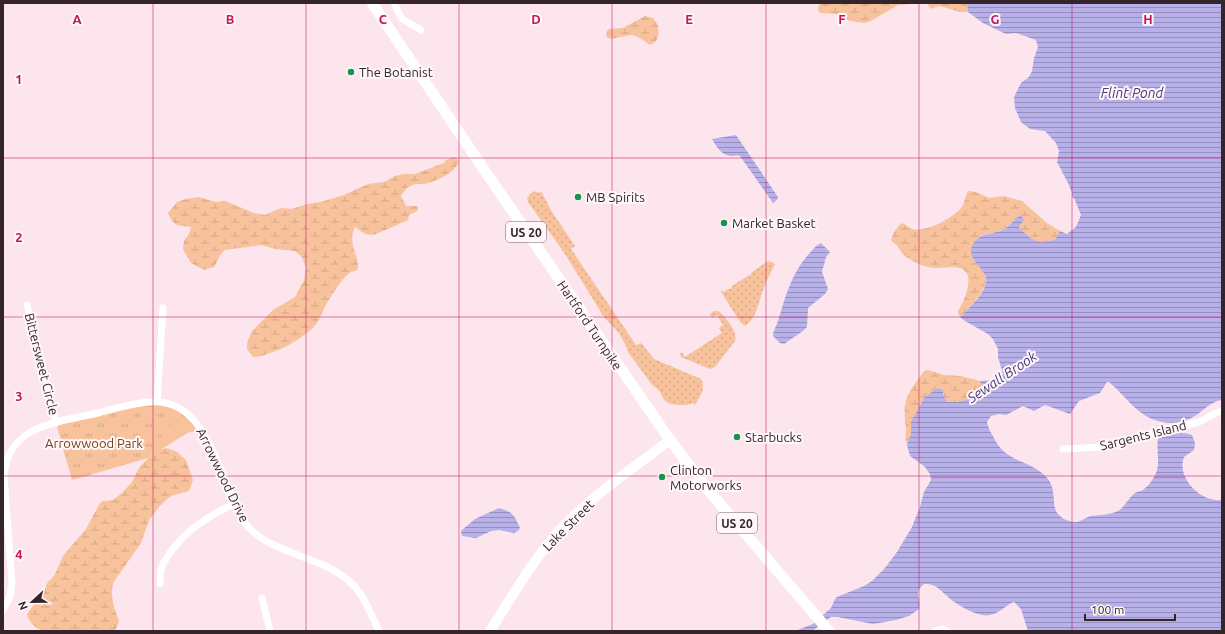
<svg xmlns="http://www.w3.org/2000/svg" width="1225" height="634" font-family="Ubuntu,sans-serif">
  <style>
    .grass { fill: url(#grass-dots) }
    .wetland { fill: url(#wetland-marsh) }
    .park { fill: url(#park-tufts) }
    .pitch { fill: #f7c29c }
    .water { fill: url(#water-rules) }
    .lines { fill: none; stroke-linecap: round; stroke-linejoin: round }
    .minor { stroke: #fff; stroke-width: 7 }
    .secondary { stroke: #fff; stroke-width: 10 }
    .primary { stroke: #fff; stroke-width: 11 }
    .grid { fill: none; stroke: #c2185b; stroke-width: 1; stroke-opacity: 0.55 }
    .poi-dot { fill: #1a924e; stroke: #fff7fa; stroke-width: 1.5 }
    .labels { text-anchor: middle; dominant-baseline: central; stroke-width: 4; stroke-linejoin: round; paint-order: stroke }
    .shield { fill: #fff7fa; stroke: #706469; stroke-width: 1 }
    .shield-label { font-size: 12px; font-weight: bold; fill: #33252b }
    .poi-label { font-size: 13px; fill: #33252b; stroke: #fff7fa; text-anchor: start }
    .street-label { font-size: 13px; fill: #33252b; stroke: #fff7fa }
    .park-label { font-size: 13px; fill: #744219; stroke: #fff7fa }
    .water-label { font-size: 14px; font-style: italic; fill: #46387b; stroke: #fff7fa }
    .grid-label { font-size: 13px; text-anchor: middle; font-weight: bold; fill: #c2185b; stroke: #fff7fa; stroke-width: 4; stroke-linejoin: round; paint-order: stroke }
  </style>
  <defs>
    <pattern id="grass-dots" width="8" height="8" patternUnits="userSpaceOnUse"><rect width="8" height="8" fill="#f7c29c"/><path d="M2 2h.1M6 6h.1" fill="none" stroke="#d4a787" stroke-width="1.8" stroke-linecap="round"/></pattern>
    <pattern id="wetland-marsh" width="20" height="14" patternUnits="userSpaceOnUse"><rect width="20" height="14" fill="#f7c29c"/><path d="M1 5h8M5 5V1M11 12h8M15 12V8" fill="none" stroke="#d4a787"/></pattern>
    <pattern id="park-tufts" width="24" height="20" patternUnits="userSpaceOnUse"><rect width="24" height="20" fill="#f7c29c"/><path d="M3 7l-1-3M5 7V3M7 7l1-3M15 17l-1-3M17 17v-4M19 17l1-3" fill="none" stroke="#d4a787"/></pattern>
    <pattern id="water-rules" width="6" height="5" patternUnits="userSpaceOnUse"><rect width="6" height="5" fill="#b7b0e9"/><path d="M0 2.5h6" fill="none" stroke="#958fbd"/></pattern>
  </defs>
  <rect width="100%" height="100%" fill="#fce5ed"/>
  <!-- grass -->
  <path class="grass" d="M533 191 539 193 541 191 552 212 575 246 571 249 636 345 641 343 654 359 701 379C706 389 700 396 695 405L693 403C689 405 684 405 679 405 657 404 666 392 653 386L628 352 627 348 619 333 604 317 565 254 528 202 527 198Z
    M768 261 770 262H772L775 264C771 272 767 279 764 287 760 298 756 320 745 326L741 323 721 292V290L723 292 729 289H731L732 286 749 275H751V273Z
    M714 311H719C726 319 738 330 735 341L715 367 710 369 681 357 680 353H682L685 357 722 333 719 328 723 325 717 315 712 318 710 314Z"/>
  <!-- wetland -->
  <path class="wetland" d="M820 3H922L898 5 871 21 864 23 850 21 836 14 821 13 819 12 818 8Z
    M922 3H967L968 12H959L940 6 930 9 928 4Z
    M645 16 653 18 658 25C658 35 661 40 650 45 644 41 637 35 630 35 622 36 616 40 608 38L606 36 607 31 609 29 623 28Z
    M453 157 456 158 459 161C456 172 439 180 428 183 422 185 414 182 407 188 405 190 403 193 401 196L406 206H417L418 209 417 211 409 215 408 220 374 235 365 234 355 227C346 244 362 260 357 270 355 271 353 271 351 272 343 276 332 295 327 303 323 309 321 317 317 323 306 338 272 356 253 357L247 349V343L252 331 273 310 295 297 304 280 306 268 302 257 295 251 275 249 262 245 225 250 221 254 214 267 204 270 191 263 183 249 184 241 189 234 191 227C177 225 174 227 168 213L177 202 186 199 199 197 216 202 225 201 254 213 265 215 281 208 292 209 307 204 321 202 344 195 368 184 384 182 395 176 404 174H415L444 163 445 161Z
    M968 191 976 192 989 198 1004 196 1022 201 1047 223 1060 231 1056 240 1036 242 1019 228V216C1013 221 1008 228 1000 231 992 234 980 233 975 241 961 262 991 267 985 285 981 297 968 308 960 317L958 313V311C964 302 976 275 962 269 955 265 945 268 937 268 925 268 909 261 901 252 901 251 898 247 898 247 896 244 893 243 891 240L894 232 901 223C905 224 908 227 912 229 925 233 953 218 961 208 965 203 965 196 968 191Z
    M928 370 944 375 961 376 980 381 982 386C976 400 962 402 947 402L937 388 924 398 911 422V433L907 445C905 439 906 435 906 429 902 398 907 395 924 371Z
    M167 448 177 452 186 460 193 480 189 491 174 495 168 498 159 507 149 520 141 543 113 583C110 597 114 608 119 621L116 629 113 631H44C35 628 29 623 27 614L41 595 48 582 54 576 63 556 86 529 100 503 103 501 113 500 122 493 132 482 139 468 148 458 160 450Z"/>
  <!-- park -->
  <path class="park" d="M129 405H172L202 430 187 433 148 458 72 480 56 423Z"/>
  <!-- pitch -->
  <path class="pitch" d="M178 421 185 433 166 444 159 432Z"/>
  <!-- water -->
  <path class="water" d="M967 3H1222V400C1211 401 1202 412 1193 417 1178 426 1157 424 1143 414 1132 407 1120 391 1109 382H1107L1100 393 1079 401 1070 414 1045 405 1034 411 1023 406 1006 415 999 414 991 416 987 422C988 428 991 433 994 438 1005 461 1024 459 1042 473 1061 488 1048 506 1060 516 1064 520 1071 522 1077 522 1082 521 1086 517 1091 516 1100 515 1110 515 1118 511 1125 507 1128 498 1135 493 1136 492 1140 491 1141 491 1147 488 1152 481 1155 475 1161 465 1156 451 1158 439 1167 432 1182 431 1192 435L1195 443 1194 450 1184 457C1176 478 1201 503 1222 500V631H1028L1021 609 1014 602C1005 605 1001 613 990 615 978 618 955 604 946 595 939 589 935 583 924 584 912 594 922 598 919 609L909 616 896 620 873 624 838 617H831L812 631H782H795L813 624 831 608 835 599 837 597 864 586 872 581 885 568 897 552 912 527 920 507 924 492 931 480 930 474 924 466 910 456 907 445 911 433V422L924 398 937 388 943 390V395L947 402C962 402 976 400 982 386L980 381 998 380 1003 374 998 357V349L993 339 988 334 965 321 960 317C968 309 985 294 986 282 988 267 961 259 975 241 981 233 994 234 1003 230 1009 227 1014 220 1019 216H1021L1024 220 1019 226V228C1036 242 1033 243 1055 240L1060 231 1067 234 1076 227 1081 215 1074 198 1072 197V193L1068 183 1057 162 1059 151 1056 143 1045 131 1030 129 1021 122 1015 108 1014 97 1021 83 1029 77 1032 71 1034 58 1038 47 1036 40 1016 33 1006 34 983 23 968 12Z
    M736 135 778 197 777 200 773 203 740 156C736 155 735 156 731 156 722 156 716 146 712 139Z
    M821 243 830 252 826 257 822 272 828 289 825 294 808 308 807 327 803 331 784 344 780 343 773 336C773 331 776 327 778 321 785 298 791 275 807 256 812 251 815 246 821 243Z
    M499 508C513 512 514 515 520 528L518 531 514 533 499 530 491 531 476 538 462 536 461 531 475 519Z"/>
  <g class="lines">
    <!-- minor -->
    <path class="minor" d="M394 3 401 18 421 30
      M27 305 56 423
      M157 402 163 308
      M1063 449 1103 447 1135 437 1199 422 1216 413 1222 411
      M160 584 161 570 163 564C179 534 205 518 235 503
      M262 598 270 631
      M3 610 10 597 12 582 4 476C5 460 12 445 26 435 44 422 77 418 98 413 115 409 132 403 149 402 159 401 171 403 181 409 207 425 221 471 233 499 237 509 242 520 249 528 273 554 324 557 350 582 364 594 371 615 379 631
      M935 631 942 629 947 631"/>
    <!-- secondary -->
    <path class="secondary" d="M490 631C512 597 532 561 559 531 591 496 632 469 670 440"/>
    <!-- primary -->
    <path class="primary" d="M372 3 487 174 670 440 709 491 829 631"/>
  </g>
  <!-- grid -->
  <path class="grid" d="M153 3V631M306 3V631M459 3V631M612 3V631M766 3V631M919 3V631M1072 3V631M3 158H1222M3 317H1222M3 476H1222"/>
  <!-- markers -->
  <g class="poi-dot">
    <circle cx="351" cy="72" r="4"/>
    <circle cx="578" cy="197" r="4"/>
    <circle cx="724" cy="223" r="4"/>
    <circle cx="737" cy="437" r="4"/>
    <circle cx="662" cy="477" r="4"/>
  </g>
  <g class="labels">
    <!-- shield labels -->
    <g class="shield">
      <rect x="506" y="222" width="40" height="20" rx="3"/>
      <rect x="717" y="513" width="40" height="20" rx="3"/>
    </g>
    <g class="shield-label">
      <text x="526" y="232">US 20</text>
      <text x="737" y="523">US 20</text>
    </g>
    <!-- poi labels -->
    <g class="poi-label">
      <text x="359" y="72">The Botanist</text>
      <text x="586" y="197">MB Spirits</text>
      <text x="732" y="223">Market Basket</text>
      <text x="745" y="437">Starbucks</text>
      <text x="670" y="470">Clinton<tspan x="670" dy="15">Motorworks</tspan></text>
    </g>
    <!-- street labels -->
    <g class="street-label">
      <text transform="translate(590 325) rotate(56)">Hartford Turnpike</text>
      <text transform="translate(42 364) rotate(76)">Bittersweet Circle</text>
      <text transform="translate(1143 435) rotate(-14)">Sargents Island</text>
      <text transform="translate(223 475) rotate(64)">Arrowwood Drive</text>
      <text transform="translate(568 525) rotate(-45)">Lake Street</text>
    </g>
    <!-- park labels -->
    <g class="park-label">
      <text x="94" y="443">Arrowwood Park</text>
    </g>
    <!-- water labels -->
    <g class="water-label">
      <text x="1132" y="93">Flint Pond</text>
      <text transform="translate(1002 377) rotate(-34)">Sewall Brook</text>
    </g>
  </g>
  <g class="grid-label">
    <text x="77" y="24">A</text>
    <text x="230" y="24">B</text>
    <text x="383" y="24">C</text>
    <text x="536" y="24">D</text>
    <text x="689" y="24">E</text>
    <text x="842" y="24">F</text>
    <text x="995" y="24">G</text>
    <text x="1148" y="24">H</text>
    <text x="19" y="84">1</text>
    <text x="19" y="242">2</text>
    <text x="19" y="401">3</text>
    <text x="19" y="559">4</text>
  </g>
  <!-- border -->
  <rect width="1225" height="634" fill="none" stroke="#33252b" stroke-width="8"/>
  <!-- north arrow -->
  <g transform="translate(32 602) rotate(248)" stroke="#fff7fa" stroke-width="3" paint-order="stroke">
  <path d="M0-3L7 15L0 10L-7 15Z" fill="#33252b"/>
  <text y="-6" font-size="11" font-weight="bold" text-anchor="middle" fill="#33252b">N</text>
  </g>
  <!-- scale -->
  <path d="M1085 614v6h90v-6" fill="none" stroke="#33252b" stroke-width="2"/>
  <text x="1091" y="614" font-size="12" fill="#33252b" stroke="#fff7fa" stroke-width="3" paint-order="stroke">100 m</text>
</svg>
